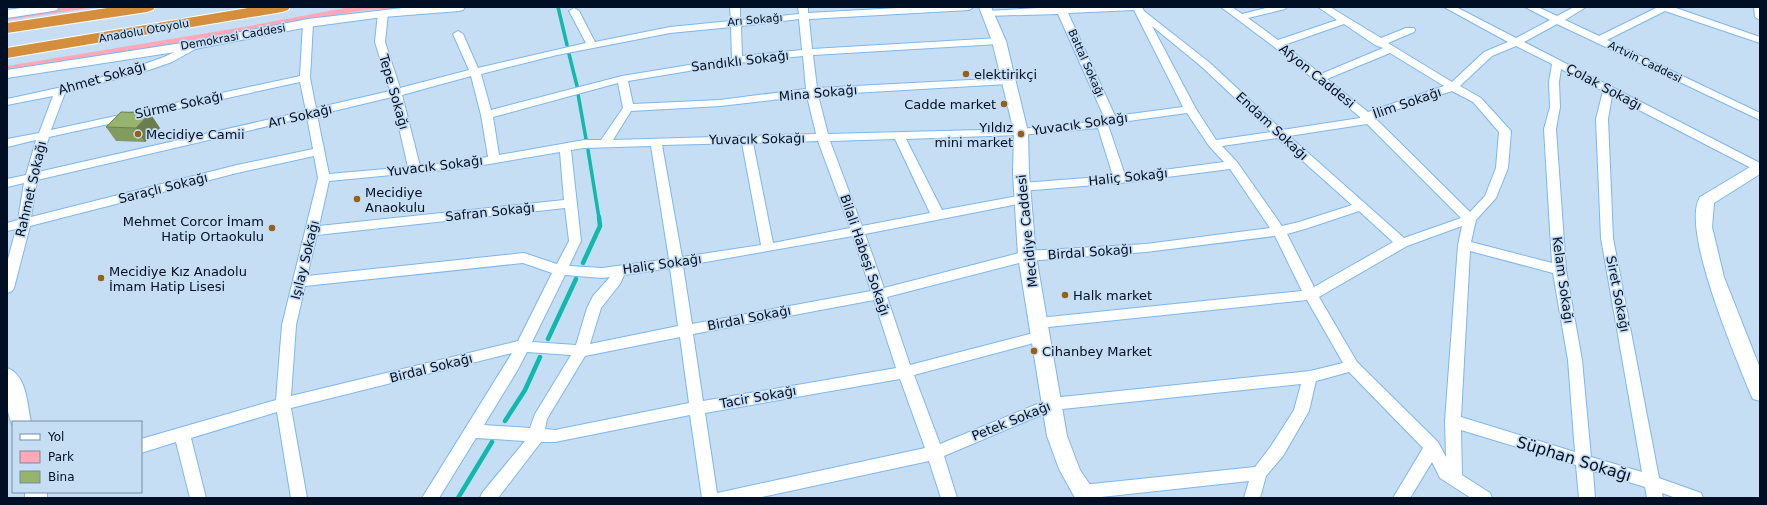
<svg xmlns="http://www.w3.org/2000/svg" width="1767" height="505" font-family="'DejaVu Sans',sans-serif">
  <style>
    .green { fill: #ffa8b8 }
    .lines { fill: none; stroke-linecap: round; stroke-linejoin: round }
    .stream-far1 { stroke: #11b8ad; stroke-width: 3.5 }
    .stream { stroke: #11b8ad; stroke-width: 4.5 }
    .minor-casing { stroke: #7cb7ed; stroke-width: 2 }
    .tertiary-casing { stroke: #7cb7ed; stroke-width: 2 }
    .motorway-casing { stroke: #fff; stroke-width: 2 }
    .minor { fill: #fff; fill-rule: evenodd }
    .tertiary { fill: #fff; fill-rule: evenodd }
    .motorway { fill: #d48e3c; fill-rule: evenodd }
    .wall { fill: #829b5f }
    .shaded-wall { fill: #6a7e4d }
    .building { fill: #97b46e; stroke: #6a7e4d }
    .poi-dot { fill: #975f19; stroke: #c6def4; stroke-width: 1.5 }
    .labels { text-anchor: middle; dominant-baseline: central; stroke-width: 3.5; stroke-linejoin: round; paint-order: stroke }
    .far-street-label { font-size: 11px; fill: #000f23; stroke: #c6def4 }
    .street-label { font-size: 13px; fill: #000f23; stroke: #c6def4 }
    .poi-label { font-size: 13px; fill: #000f23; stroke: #c6def4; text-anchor: start }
    .near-street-label { font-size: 16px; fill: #000f23; stroke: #c6def4 }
  </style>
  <rect width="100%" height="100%" fill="#c6def4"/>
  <!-- green -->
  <path class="green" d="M63 7H96L7 20V16Z
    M350 7H429L366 10 312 19 233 35 7 74V66L238 28Z"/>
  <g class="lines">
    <!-- stream-far1 -->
    <path class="stream-far1" d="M558 7 567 45
      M569 54 577 86
      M578 94 586 139
      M588 150 599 218"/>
    <!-- stream -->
    <path class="stream" d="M583 263 600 226 599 217
      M548 339 576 279
      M505 421 525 390 540 357
      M458 498 492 442"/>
    <defs>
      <path id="minor" d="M730 7H740V20L799 14 798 7H808V13L916 7H974L969 10 809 19 812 49 999 38 1004 41 999 44 813 55 817 88 1008 78 1013 81 1008 84 818 95 828 134 1021 129 1100 121 1105 119 1058 14 986 16 984 14 989 11 1055 7H1142L1144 11 1210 63 1282 130 1360 118V117L1273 46 1221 7H1232L1242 14 1270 7H1287L1285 9 1248 18 1278 40 1337 20 1318 7H1330L1381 38 1406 28H1414L1415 30 1414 32 1388 43 1452 82 1484 52 1508 42 1444 7H1456L1516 38 1550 20 1525 7H1538L1557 16 1574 7H1586L1565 20 1599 36 1658 7H1673L1760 37V43L1665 11 1607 40 1760 113V120L1557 24 1524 42 1760 163V170H1755L1612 96 1608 119 1613 238 1659 478 1701 493 1703 498H1676L1662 493 1663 498H1647L1645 487 1593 471 1595 498H1579L1576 465 1461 430 1462 475 1490 493 1492 498H1471L1440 478 1432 462 1410 498H1393L1423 448 1349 372 1316 381 1309 411 1283 456 1266 476 1260 498H1244L1249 481 1092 498 1076 497 1074 492 1076 487 1082 485 1255 467 1271 446 1294 410 1301 384 1053 410 944 456 957 498H941L929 461 757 498H702L690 415 555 442H541L498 498H480L482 493 525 441 476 438 439 498H422L512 353 291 408 307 498H291L277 412 191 438 206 498H190L176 442 141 453V439L276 400 282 325 318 178 314 156 237 173 30 226 14 288 12 291 7 293V263L16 229 7 231V223L18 220 24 183 7 187V179L26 175 36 140 7 147V139L39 133 53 96 7 105V99L67 86 122 72 164 57 195 42 199 43 200 45 199 47 172 62 149 70 65 93 51 130 300 76 303 23 308 20 313 23 310 78 316 108 390 91 375 42 378 13 383 10 388 13 385 42 400 88 469 70 453 34 458 31 463 34 478 68 586 43 569 11 574 8 579 11 595 42 670 27 731 21ZM1134 10 1183 107 1115 116 1068 13ZM799 19 802 50 742 56 741 26ZM1344 24 1375 45 1383 48 1321 74 1284 45ZM1152 26 1202 67 1271 132 1216 140 1196 109ZM731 27 732 58 622 76 491 110 481 74 557 55 670 33ZM1516 46 1552 64 1549 82 1550 107 1544 129 1552 263 1471 242 1476 220 1496 198 1508 168 1511 131 1481 98 1460 86 1492 56ZM1390 53 1444 86 1368 112 1327 79ZM803 56 806 89 720 100 633 104 628 81 737 63ZM1561 69 1603 91 1596 119 1601 238 1642 472 1591 457 1582 360 1566 270 1556 129 1560 107 1559 82ZM471 76 481 115 488 157 420 166 402 95ZM300 82 306 111 38 172 49 137ZM618 83 623 108 601 140H584L499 155 493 117ZM1452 91 1473 102 1499 132 1496 168 1485 196 1470 212 1374 117ZM807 96 816 134 613 140 631 111 720 106ZM392 97 408 167 329 174 317 115ZM1187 113 1209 146 1224 162 1125 175 1108 125 1114 123ZM307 117 313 149 237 165 31 217 37 180ZM1367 124 1461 218 1404 238 1289 136ZM1098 128 1113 176 1022 183 1018 184 1016 187 1018 190 1022 191 1120 183 1230 169 1270 228 1146 244 1027 251 884 288 865 234 1023 203 1027 202 1029 199 1027 196 1023 195 942 210 906 139 1021 135ZM1277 138 1352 205 1299 222 1282 226 1237 162 1222 146ZM895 139 930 213 862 226 830 141ZM818 141 850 228 773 243 753 143ZM742 143 761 245 682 257 662 145ZM651 146 669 259 602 268 569 266 581 241 571 150 584 148ZM560 152 564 200 319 226 329 181 465 168ZM565 208 569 241 557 264 524 253 307 276 317 235ZM1359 211 1393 242 1314 287 1287 234 1305 229ZM1462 226 1458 245 1445 421 1446 457 1438 442 1357 362 1319 297 1407 246ZM853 236 871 291 692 324 683 266ZM1275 236 1302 291 1039 318 1034 319 1032 323 1034 327 1039 328 1307 300 1343 363 1310 371 1052 398 940 444 914 375 1041 341 1046 340 1048 336 1046 332 1041 331 910 365 887 297 1027 261 1146 252ZM1470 251 1553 273 1568 360 1575 452 1461 417ZM523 263 552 273 518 341 291 396 296 325 305 286ZM670 268 678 326 590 344 601 308 620 284 624 275ZM565 275 602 278 610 277 593 296 587 308 576 345 532 342ZM874 300 896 368 703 401 693 334ZM680 337 689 403 555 430 545 429 547 419 585 356ZM527 352 571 355 535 414 530 428 484 425 517 371ZM900 379 925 448 717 493 705 413Z
        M1754 7H1760V20L1755 17Z"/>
      <path id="tertiary" d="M28 7H59L57 10 53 11 7 18V10Z
        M411 7H465L463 10 459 11 383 17 308 27 195 49 7 78V70L195 41 308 19Z
        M979 7H991L1006 41 1028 132 1029 173 1036 256 1067 436 1080 470 1099 498H1075L1059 469 1047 436 1018 256 1013 173 1014 132 992 41Z
        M1760 162V174L1714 203 1712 227 1724 277 1760 368V401L1753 399 1750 393C1736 357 1680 229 1700 197L1755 164Z
        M7 368C27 375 27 404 31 422H13V426C4 409 7 387 7 368Z
        M25 492H47V498H25Z"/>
      <path id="motorway" d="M114 7H155L153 10 147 12 7 33V23Z
        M254 7H290L288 10 282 12 7 58V48Z"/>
    </defs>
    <!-- minor casing -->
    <use href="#minor" class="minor-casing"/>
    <!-- tertiary casing -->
    <use href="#tertiary" class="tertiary-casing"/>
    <!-- motorway casing -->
    <use href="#motorway" class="motorway-casing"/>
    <!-- minor -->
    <use href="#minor" class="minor"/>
    <!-- tertiary -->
    <use href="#tertiary" class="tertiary"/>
    <!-- motorway -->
    <use href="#motorway" class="motorway"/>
  </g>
  <!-- wall -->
  <path class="wall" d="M106 127 160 128 145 142 116 141Z"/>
  <!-- shaded-wall -->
  <path class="shaded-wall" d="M150 113 160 128 145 142 136 128Z"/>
  <!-- building -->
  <path class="building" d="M121 112 150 113 136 128 106 127Z"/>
  <!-- markers -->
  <g class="poi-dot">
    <circle cx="966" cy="74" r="4"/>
    <circle cx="1004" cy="104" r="4"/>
    <circle cx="138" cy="134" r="4"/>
    <circle cx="1021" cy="134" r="4"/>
    <circle cx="357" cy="199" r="4"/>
    <circle cx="272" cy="228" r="4"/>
    <circle cx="101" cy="278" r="4"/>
    <circle cx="1065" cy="295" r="4"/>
    <circle cx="1034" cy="351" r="4"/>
  </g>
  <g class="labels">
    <!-- far-street labels -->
    <g class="far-street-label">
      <text transform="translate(755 20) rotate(-5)">Arı Sokağı</text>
      <text transform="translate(144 31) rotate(-10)">Anadolu Otoyolu</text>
      <text transform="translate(233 37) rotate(-10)">Demokrasi Caddesi</text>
      <text transform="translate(1645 62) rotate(26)">Artvin Caddesi</text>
      <text transform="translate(1086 63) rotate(66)">Battal Sokağı</text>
    </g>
    <!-- street labels -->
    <g class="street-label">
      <text transform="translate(740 61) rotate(-7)">Sandıklı Sokağı</text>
      <text transform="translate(1317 76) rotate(39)">Afyon Caddesi</text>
      <text transform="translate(102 78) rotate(-16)">Ahmet Sokağı</text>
      <text transform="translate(1604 87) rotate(28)">Çolak Sokağı</text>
      <text transform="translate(394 92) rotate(74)">Tepe Sokağı</text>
      <text transform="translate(818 93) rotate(-5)">Mina Sokağı</text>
      <text transform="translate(1407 103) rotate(-19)">İlim Sokağı</text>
      <text transform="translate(179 105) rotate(-12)">Sürme Sokağı</text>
      <text transform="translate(300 116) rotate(-13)">Arı Sokağı</text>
      <text transform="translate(1080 124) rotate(-8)">Yuvacık Sokağı</text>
      <text transform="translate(1272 126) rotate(43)">Endam Sokağı</text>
      <text transform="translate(757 139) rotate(-1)">Yuvacık Sokağı</text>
      <text transform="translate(435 166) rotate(-7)">Yuvacık Sokağı</text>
      <text transform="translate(1128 177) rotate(-6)">Haliç Sokağı</text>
      <text transform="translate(163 188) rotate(-14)">Saraçlı Sokağı</text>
      <text transform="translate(31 189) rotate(-77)">Rahmet Sokağı</text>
      <text transform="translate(490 212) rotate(-6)">Safran Sokağı</text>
      <text transform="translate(1027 231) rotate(-96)">Mecidiye Caddesi</text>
      <text transform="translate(1090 252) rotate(-4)">Birdal Sokağı</text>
      <text transform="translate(865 255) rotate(71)">Bilali Habeşi Sokağı</text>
      <text transform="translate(305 260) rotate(-76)">Işılay Sokağı</text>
      <text transform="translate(662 264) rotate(-8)">Haliç Sokağı</text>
      <text transform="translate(1563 280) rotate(82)">Kelam Sokağı</text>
      <text transform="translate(1618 294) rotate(79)">Siret Sokağı</text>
      <text transform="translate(749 318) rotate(-11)">Birdal Sokağı</text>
      <text transform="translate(431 368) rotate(-14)">Birdal Sokağı</text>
      <text transform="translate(758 397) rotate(-10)">Tacir Sokağı</text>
      <text transform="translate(1011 421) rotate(-22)">Petek Sokağı</text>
    </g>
    <!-- poi labels -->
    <g class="poi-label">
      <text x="974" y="74">elektirikçi</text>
      <text x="996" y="104" text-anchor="end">Cadde market</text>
      <text x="1013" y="127" text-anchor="end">Yıldız<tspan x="1013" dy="15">mini market</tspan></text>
      <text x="146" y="134">Mecidiye Camii</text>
      <text x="365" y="192">Mecidiye<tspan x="365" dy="15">Anaokulu</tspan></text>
      <text x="264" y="221" text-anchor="end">Mehmet Corcor İmam<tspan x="264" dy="15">Hatip Ortaokulu</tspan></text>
      <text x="109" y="271">Mecidiye Kız Anadolu<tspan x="109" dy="15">İmam Hatip Lisesi</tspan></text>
      <text x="1073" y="295">Halk market</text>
      <text x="1042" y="351">Cihanbey Market</text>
    </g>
    <!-- near-street labels -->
    <g class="near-street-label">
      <text transform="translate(1574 459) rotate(17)">Süphan Sokağı</text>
    </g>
  </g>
  <!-- border -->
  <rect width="1767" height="505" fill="none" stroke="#000f23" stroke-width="16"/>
  <!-- legend -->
  <rect x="12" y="421" width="130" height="72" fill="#c6def4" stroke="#778ba0"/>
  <rect x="20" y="434" width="20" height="6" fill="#ffffff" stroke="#778ba0"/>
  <text x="48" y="441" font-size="12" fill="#000f23">Yol</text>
  <rect x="20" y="451" width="20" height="12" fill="#ffa8b8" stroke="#778ba0"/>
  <text x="48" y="461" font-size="12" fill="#000f23">Park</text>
  <rect x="20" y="471" width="20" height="12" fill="#97b46e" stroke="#778ba0"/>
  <text x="48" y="481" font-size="12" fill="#000f23">Bina</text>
</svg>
